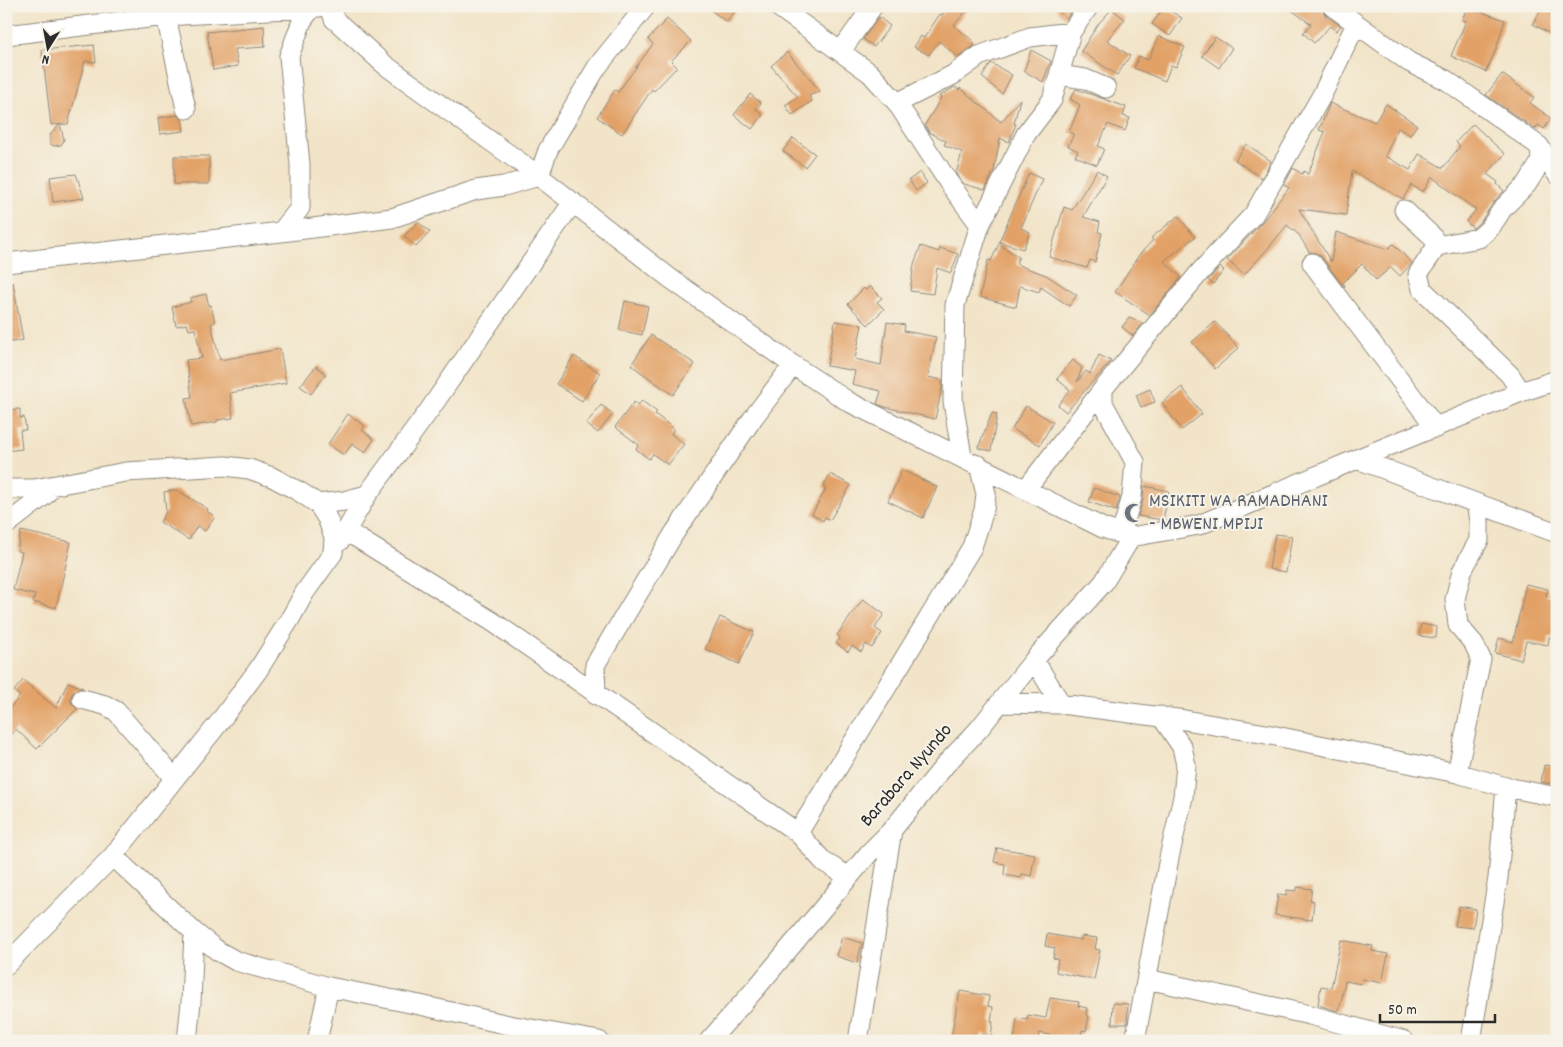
<svg xmlns="http://www.w3.org/2000/svg" width="1563" height="1047" font-family="Dekko,sans-serif">
  <style>
    .building { fill: #e2a166 }
    .lines { fill: none; stroke-linecap: round; stroke-linejoin: round }
    .minor-casing { stroke: #8e887a; stroke-width: 21 }
    .minor { stroke: #fff; stroke-width: 19 }
    .labels { text-anchor: middle; dominant-baseline: central; stroke-width: 4; stroke-linejoin: round; paint-order: stroke }
    .worship-label { font-size: 20px; fill: #5b616d; stroke: #f7f3e8; text-anchor: start }
    .street-label { font-size: 20px; fill: #2b2b2b; stroke: #f7f3e8 }
  </style>
  <rect width="100%" height="100%" fill="#f7f3e8"/>
  <filter id="ink" filterUnits="userSpaceOnUse"><feTurbulence type="fractalNoise" baseFrequency=".02" numOctaves="2"/><feDisplacementMap in="SourceGraphic" scale="10" xChannelSelector="R" yChannelSelector="G"/><feConvolveMatrix kernelMatrix="1 2 1 2 8 2 1 2 1" color-interpolation-filters="sRGB"/></filter>
  <filter id="wash" filterUnits="userSpaceOnUse"><feTurbulence type="fractalNoise" baseFrequency=".0096" numOctaves="4" result="noise"/><feDisplacementMap in="SourceGraphic" scale="20" xChannelSelector="R" yChannelSelector="G"/><feGaussianBlur stdDeviation="1.12" result="paint"/><feColorMatrix in="noise" values="0 0 0 0 0 0 0 0 0 0 0 0 0 0 0 0 0 1.4 0 .05"/><feComposite in="paint" operator="in"/></filter>
  <g filter="url(#wash)">
    <rect width="100%" height="100%" fill="#f2e4c8"/>
    <g id="blocks">
      <!-- building -->
      <path class="building" d="M705 6H739L727 22Z
        M949 6H971L954 25 974 42V46L958 57 939 41 929 55 914 47 921 36 924 38 940 14 942 15Z
        M1054 6H1075L1066 19Z
        M1286 6H1321L1325 15 1341 26 1336 31 1330 26 1314 43 1303 33 1311 24Z
        M1543 6H1557V38L1533 24Z
        M1164 7 1182 18 1170 36 1152 24Z
        M1467 7 1505 20 1496 49 1486 72 1451 56 1466 21 1462 20Z
        M1112 9 1125 19 1107 40 1130 56 1117 75 1081 51 1099 23Z
        M879 17 890 26 874 47 863 39Z
        M667 19 691 41 671 61 677 67 654 91 652 89 622 134 597 117 615 90 618 92 653 44 648 39Z
        M264 26 265 47 235 49 238 66 213 70 207 32Z
        M1159 36 1185 47 1176 67 1171 65 1165 81 1134 68 1139 56 1148 60Z
        M1215 37 1232 48 1219 68 1202 56Z
        M94 45 96 62 85 61 68 124 51 125 42 50Z
        M1031 50 1051 61 1043 82 1024 71Z
        M787 52 820 91 809 96 812 101 792 115 785 105 798 97 771 66Z
        M991 63 1012 75 1002 94 982 77Z
        M1502 74 1534 97 1530 103 1551 118 1544 129 1538 125 1535 129 1486 95Z
        M955 87 959 90 960 88 1001 122 1020 99 1014 124H1016L1009 142 1000 138 994 170 985 190 964 184 956 174 962 152 944 145 946 141 929 132 925 125 941 98 939 96Z
        M1076 89 1126 107 1123 116 1130 118 1125 131 1108 124 1098 146 1104 149 1097 165 1075 156 1078 151 1068 146 1074 134 1069 132 1080 105 1070 99Z
        M750 94 761 103 756 109 763 115 752 129 734 115Z
        M1330 103 1375 122 1386 104 1417 125 1410 135 1398 128 1385 156 1410 170 1419 154 1443 168 1460 146 1456 142 1473 124 1505 154 1487 174 1498 182 1497 184 1504 191 1494 202 1481 221 1473 228 1466 221 1476 210 1432 177 1423 192 1411 185 1403 199 1352 171 1346 215 1299 209 1331 262 1336 232 1388 249 1393 244 1412 263 1400 276 1391 267 1376 280 1362 264 1343 283 1345 286 1344 287 1321 256 1316 253 1309 252 1299 235 1287 225 1271 245 1244 275 1227 260 1262 222 1289 188 1284 185 1293 168 1302 174 1304 171 1308 174 1325 132 1319 130Z
        M177 115 182 119 184 131 160 134 158 118Z
        M60 124 64 139 63 142 61 145 53 146 50 143V135Z
        M793 138 815 154 805 167 783 151Z
        M1246 144 1271 161 1262 178 1235 160Z
        M174 156H209V184H174Z
        M1097 170 1107 176 1083 217 1100 222 1098 232 1102 233 1095 262 1090 260 1087 268 1049 257 1064 207 1072 210Z
        M920 172 927 183 916 191 909 180Z
        M1029 173 1042 179 1021 228 1030 232 1023 249 999 242Z
        M76 174 84 198 53 202 50 177Z
        M1178 216 1195 237 1164 261 1181 277 1150 315 1115 292 1139 255 1153 240 1151 238Z
        M418 222 430 232 416 247 404 236Z
        M999 244 1019 257 1016 263 1018 265 1046 275 1077 295 1069 306 1041 287 1039 292 1020 286 1016 307 980 297 988 260 991 261Z
        M921 246 939 252 940 248 958 254 951 273 937 268 933 294 910 291 914 264Z
        M1220 267 1224 270 1213 284 1208 280Z
        M6 283H13L23 340 6 343Z
        M870 286 882 298 877 302 884 309 868 325 848 304 864 288 866 290Z
        M206 294 209 306 211 305 215 322 211 324 220 360 280 349 286 383 230 393 233 418 217 420V422L191 426 186 398 192 397 186 360 202 358 195 329 189 330 187 324 176 326 172 307 191 302 190 298Z
        M625 301 648 306 642 335 619 330Z
        M1129 318 1143 323 1133 336 1122 327Z
        M835 321 862 325 855 359 881 365 887 322 905 325 904 331 936 337 928 377 942 380V388L935 419 885 407 877 404 881 391 852 384 855 371 827 366Z
        M1215 322 1239 348 1215 369 1192 342Z
        M651 335 695 364 673 395 631 365Z
        M1099 355 1111 361 1066 412 1058 405 1070 390 1057 379 1073 360 1082 368 1077 382 1086 371 1090 374Z
        M574 356 600 373 582 401 556 384Z
        M316 366 326 374 311 394 300 386Z
        M1182 387 1202 414 1182 430 1162 403Z
        M1150 389 1155 402 1141 407 1136 395Z
        M642 401 657 412 655 414 674 429 671 434 684 444 668 465 653 454 649 459 636 449 639 445 615 427 634 402 638 405Z
        M601 405 613 414 598 433 586 424Z
        M1026 406 1053 422 1040 445 1012 429Z
        M20 409V418L24 417 26 430H20L22 449 6 451V410Z
        M992 413 997 414 991 451 978 448Z
        M348 414 365 426 362 430 374 439 365 453 352 444 344 455 328 444Z
        M902 470 937 487 923 518 888 501Z
        M830 474 851 485 830 520 825 517 823 521 812 514 826 489 823 487Z
        M1144 486 1169 491 1163 520 1138 516 1143 500Z
        M1094 488 1120 497 1116 511 1089 502Z
        M177 490 208 509 207 511 215 517 205 531 197 526 189 540 160 522 166 512 164 492Z
        M21 531 71 542 56 608 33 602 35 595 13 590 22 552 17 551Z
        M1275 534 1292 536 1286 572 1269 569Z
        M1526 584 1548 589 1546 596 1557 598V620L1553 637H1549L1548 645 1526 641 1521 660 1495 653 1499 638 1513 642Z
        M863 599 884 614 875 628 882 633 872 648 866 644 861 652 852 646 848 652 836 643 840 638 837 635Z
        M720 617 754 632 739 664 705 649Z
        M1421 624 1437 627 1436 638 1419 636Z
        M23 680 56 708 68 682 83 688 74 691 71 696V702L77 709 37 749 16 729 6 739V713L20 696 14 691Z
        M1544 765 1557 767V785L1541 782Z
        M997 848 1035 854 1031 876 1022 874 1021 878 1004 875 1005 864 994 862Z
        M1297 887 1312 889 1310 900 1314 901 1312 920 1275 915 1278 894 1286 895 1287 890 1297 891Z
        M1459 906 1476 909 1473 928 1455 926Z
        M1047 934 1081 940 1082 936 1097 938 1095 949 1100 950 1094 980 1056 972 1058 959 1053 958 1055 948 1045 946Z
        M842 937 862 943 857 963 836 956Z
        M1341 940 1373 946 1372 951 1388 954 1382 983 1362 979 1361 984 1345 981 1340 1007 1339 1006 1338 1011 1318 1005 1321 986 1331 988Z
        M960 991 989 996 988 1006 993 1007 991 1022H993L991 1036 982 1034 981 1040 972 1038V1041L951 1037Z
        M1050 998 1079 1002 1078 1006 1087 1008 1086 1015 1089 1016 1086 1031 1082 1030 1080 1041 1039 1033 1038 1041H1014L1017 1018 1027 1020 1028 1015 1046 1018Z
        M1113 1003 1128 1004 1127 1024H1112Z"/>
    </g>
  </g>
  <g filter="url(#ink)">
    <use href="#blocks" fill-opacity="0" stroke="#8e887a" stroke-width="1"/>
    <g class="lines">
      <defs>
        <path id="minor" d="M330 6 334 19 385 65 539 176 671 279 793 365 849 402 1103 528 1131 537 1199 525 1357 459 1521 392 1557 380
          M777 6 870 73 897 103 949 183 980 225
          M1332 6 1409 62 1446 80 1539 146 1557 174
          M166 16 186 109
          M6 35 166 16 319 7
          M841 51 873 6
          M1059 75 1085 79 1106 88
          M897 103 953 75 979 56 1030 37 1071 32
          M1404 210 1432 236 1437 246 1418 274 1422 289 1510 375 1521 392
          M281 232 392 218 476 190 504 186 539 176 548 150 597 67 646 6
          M1437 246 1479 238 1490 228 1503 208 1527 184 1540 163 1541 155 1539 146
          M6 263 281 232 300 208V164L289 56 302 21 313 6
          M1312 263 1436 428
          M1103 389V403L1135 462 1132 497 1121 534
          M962 457 953 401 955 305 980 225 1026 134 1052 100 1071 32 1089 6
          M1357 459 1557 533
          M6 489H34L126 472 225 466 249 469 272 477 300 492 318 504 327 518 334 537 333 553 305 592 290 619 258 670 218 724 113 856 6 965
          M1026 489 1103 389 1200 272 1254 214 1322 95 1356 24
          M318 504 344 501 367 495
          M6 525 45 495 52 486
          M346 531 493 622 798 833 824 862 849 877
          M340 541 367 495 428 412 573 202
          M1034 660 1061 704
          M596 695 595 665 675 532 753 418 793 365
          M82 699 105 705 116 711 174 778
          M1000 703 1061 704 1185 720 1266 734 1457 773 1506 787 1557 797
          M1457 773 1481 659 1474 644 1458 625 1455 599 1462 571 1479 540V520L1476 504
          M798 833 972 547 984 510 986 494 979 465
          M113 856 194 932 218 951 236 961 329 987 420 1005 509 1025 599 1041
          M1147 979 1310 1015 1404 1041
          M187 1041 191 1002 194 932
          M317 1041 329 987
          M709 1041 757 987 869 853 892 830 946 764 979 729 1034 660 1104 582 1131 537
          M858 1041 892 830
          M1135 1041 1169 858 1183 797 1186 765 1182 747 1161 716
          M1471 1041 1498 878 1506 787"/>
      </defs>
      <!-- minor casing -->
      <use href="#minor" class="minor-casing"/>
      <!-- minor -->
      <use href="#minor" class="minor"/>
    </g>
  </g>
  <!-- icons -->
  <defs>
    <symbol id="mosque-bare" viewBox="-9 -9 18 18"><path d="M3.5-4.9A6 6 0 1 0 3.5 4.9A5 5 0 1 1 3.5-4.9Z" fill="#6b7280" stroke="#f7f3e8" stroke-width="2.5" paint-order="stroke"/></symbol>
  </defs>
  <g fill-rule="evenodd">
    <use href="#mosque-bare" x="1120" y="499" width="28" height="28"/>
  </g>
  <g class="labels">
    <!-- worship labels -->
    <g class="worship-label">
      <text x="1149" y="502">MSIKITI WA RAMADHANI<tspan x="1149" dy="23">- MBWENI MPIJI</tspan></text>
    </g>
    <!-- street labels -->
    <g class="street-label">
      <text transform="translate(907 776) rotate(-49)">Barabara Nyundo</text>
    </g>
  </g>
  <!-- margin -->
  <rect width="1563" height="1047" fill="none" stroke="#f7f3e8" stroke-width="25"/>
  <!-- north arrow -->
  <g transform="translate(48 48) rotate(191)" stroke="#f7f3e8" stroke-width="4" paint-order="stroke">
  <path d="M0-4L9 19L0 12L-9 19Z" fill="#2b2b2b"/>
  <text y="-8" font-size="14" font-weight="bold" text-anchor="middle" fill="#2b2b2b">N</text>
  </g>
  <!-- scale -->
  <path d="M1380 1014v8h115v-8" fill="none" stroke="#2b2b2b" stroke-width="2.5"/>
  <text x="1388" y="1014" font-size="15" fill="#2b2b2b" stroke="#f7f3e8" stroke-width="4" paint-order="stroke">50 m</text>
</svg>
